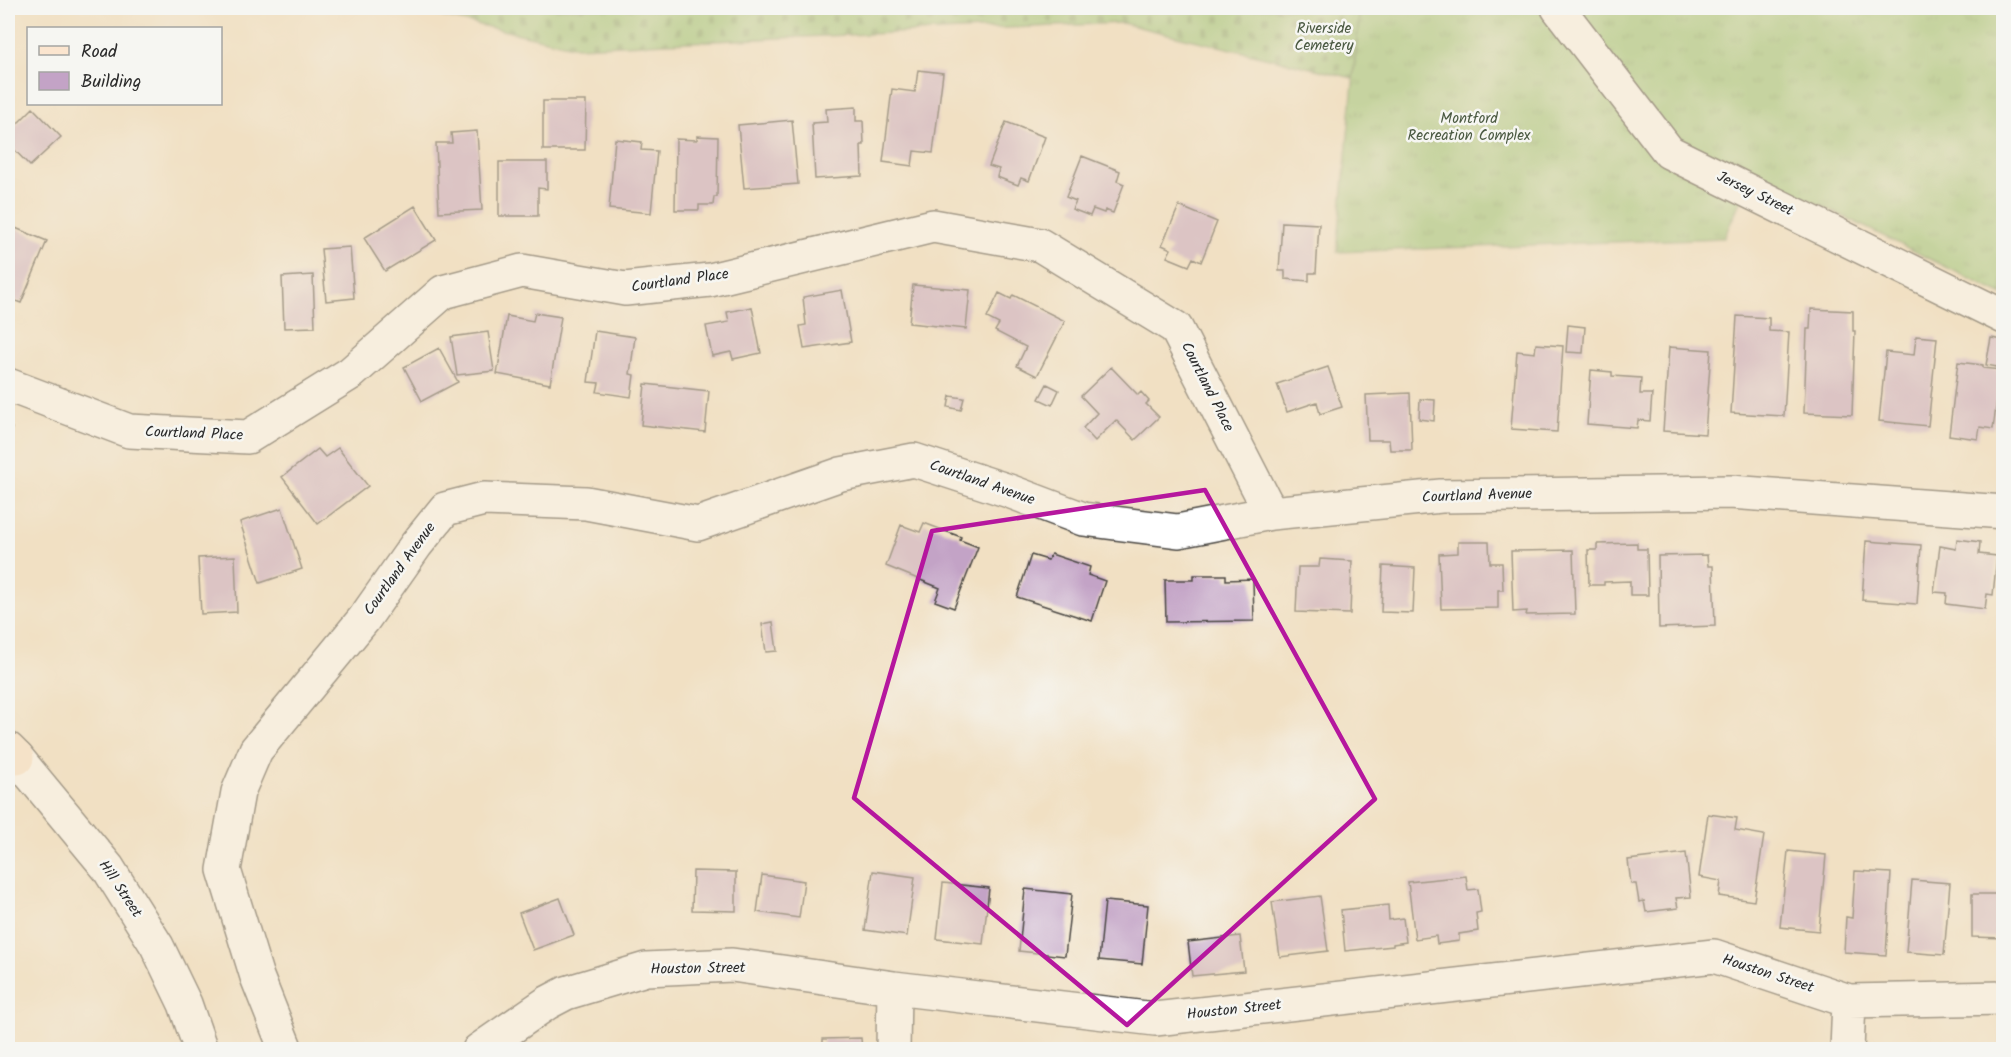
<svg xmlns="http://www.w3.org/2000/svg" width="2011" height="1057" font-family="Kalam,sans-serif">
  <style>
    .grass { fill: url(#grass-tufts); stroke: #5f7850; stroke-width: 1.5 }
    .cemetery { fill: url(#cemetery-stones); stroke: #5f7850; stroke-width: 1.5 }
    .building { fill: #c3a3c6 }
    .lines { fill: none; stroke-linecap: round; stroke-linejoin: round }
    .minor-casing { stroke: #494642; stroke-width: 36 }
    .tertiary-casing { stroke: #494642; stroke-width: 36 }
    .secondary-casing { stroke: #494642; stroke-width: 36 }
    .minor { stroke: #fff; stroke-width: 33 }
    .tertiary { stroke: #fff; stroke-width: 33 }
    .secondary { stroke: #fbe5cf; stroke-width: 33 }
    .marked { fill: none; stroke: #b5179e; stroke-width: 4.5; stroke-linejoin: round }
    .labels { text-anchor: middle; dominant-baseline: central; stroke-width: 5; stroke-linejoin: round; paint-order: stroke }
    .park-label { font-size: 15px; fill: #4a5941; stroke: #f6f6f2 }
    .street-label { font-size: 15px; fill: #2b2b2b; stroke: #f6f6f2 }
  </style>
  <defs>
    <pattern id="grass-tufts" width="24" height="20" patternUnits="userSpaceOnUse" patternTransform="scale(1.5)"><rect width="24" height="20" fill="#93c474"/><path d="M3 7l-1-3M5 7V3M7 7l1-3M15 17l-1-3M17 17v-4M19 17l1-3" fill="none" stroke="#789f5f"/></pattern>
    <pattern id="cemetery-stones" width="16" height="16" patternUnits="userSpaceOnUse" patternTransform="scale(1.5)"><rect width="16" height="16" fill="#93c474"/><path d="M2 7V4a2 2 0 0 1 4 0v3zM10 15v-3a2 2 0 0 1 4 0v3z" fill="#789f5f"/></pattern>
  </defs>
  <rect width="100%" height="100%" fill="#f6f6f2"/>
  <filter id="ink" filterUnits="userSpaceOnUse"><feTurbulence type="fractalNoise" baseFrequency=".0167" numOctaves="2"/><feDisplacementMap in="SourceGraphic" scale="12" xChannelSelector="R" yChannelSelector="G"/><feConvolveMatrix kernelMatrix="1 2 1 2 8 2 1 2 1" color-interpolation-filters="sRGB"/></filter>
  <filter id="wash" filterUnits="userSpaceOnUse"><feTurbulence type="fractalNoise" baseFrequency=".008" numOctaves="4" result="noise"/><feDisplacementMap in="SourceGraphic" scale="24" xChannelSelector="R" yChannelSelector="G"/><feGaussianBlur stdDeviation="1.35" result="paint"/><feColorMatrix in="noise" values="0 0 0 0 0 0 0 0 0 0 0 0 0 0 0 0 0 1.4 0 .05"/><feComposite in="paint" operator="in"/></filter>
  <g filter="url(#wash)">
    <rect width="100%" height="100%" fill="#f1e0c3"/>
    <!-- grass -->
    <path class="grass" d="M1360 8H2003V295L1753 172 1724 238 1337 252Z"/>
    <!-- cemetery -->
    <path class="cemetery" d="M405 8H1360L1353 78 1122 23 577 47Z"/>
    <g id="blocks">
      <!-- building -->
      <path class="building" d="M918 70 943 73 933 153 914 151 912 166 883 162 892 89 915 92Z
        M543 101H586L585 150H543Z
        M856 107V121H863L864 145H861L862 176 815 179 812 123 827 122 826 109Z
        M33 108 61 137 30 166 8 143V133Z
        M792 120 798 184 744 188 738 125Z
        M1006 122 1045 137 1029 181 1021 178 1018 185 997 177 999 169 989 166Z
        M477 131 482 210 439 212 436 143H452L451 133Z
        M697 136 718 137 717 197H714L713 205H699V210H675L676 139 697 140Z
        M615 139 642 142 641 150 657 151 651 213 609 209Z
        M1082 156 1120 171 1117 181 1124 184 1113 213 1105 210 1104 213 1093 209 1090 216 1072 209 1076 201 1066 197Z
        M499 162H547V189L538 188V216H499Z
        M415 206 436 240 385 271 364 238Z
        M1179 206 1217 222 1201 262 1193 258 1189 266 1167 257 1171 249 1162 245Z
        M1282 222 1319 224 1316 273H1309V281L1285 279V271H1279Z
        M8 225 47 241 21 303 8 298Z
        M350 247 354 298 326 301 321 249Z
        M313 275 315 327 284 328 282 277Z
        M913 285 970 290 966 329 909 323Z
        M842 290 851 342 804 349 800 326 806 325 803 297Z
        M999 293 1011 299 1013 295 1065 321 1037 376 1017 366 1026 347 995 331 999 324 987 318Z
        M752 307 761 353 733 359 731 352 712 356 706 326 729 322 727 312Z
        M1811 309 1853 311V331H1855L1852 415 1804 413 1807 329H1810Z
        M535 313 561 317 550 384 497 374 507 316 533 321Z
        M1737 316 1769 318V331L1789 332 1784 416 1731 413Z
        M1568 325 1585 327 1583 353 1566 352Z
        M595 331 635 337 630 374 634 375 631 397 597 392 599 383 588 382Z
        M488 332 494 371 457 375 451 337Z
        M1916 336 1937 338 1928 426 1879 421 1886 352 1914 355Z
        M1991 338 2004 340 2003 368 1986 365Z
        M1536 344 1563 346 1557 432 1511 429 1517 351 1535 353Z
        M1669 347 1711 350 1705 434 1663 431Z
        M439 348 458 382 422 401 404 367Z
        M1958 362 1983 365V368L2001 370 1993 429 1980 427 1978 439 1949 435Z
        M1111 367 1138 395 1141 392 1149 401 1146 404 1159 417 1135 440 1116 420 1095 441 1083 428 1097 413 1081 396Z
        M1328 367 1342 407 1320 414 1317 402 1287 412 1277 384Z
        M1591 370 1612 372V376L1641 378 1640 394H1652L1650 421 1638 420 1637 428 1587 424Z
        M645 384 709 391 705 432 641 425Z
        M1047 384 1059 390 1052 405 1039 399Z
        M1410 393 1412 450H1390L1389 440H1368L1366 395Z
        M950 396 964 398 961 410 948 407Z
        M1420 399 1435 400 1434 421 1419 419Z
        M8 425 12 428 8 439Z
        M338 448 368 486 318 524 282 477 318 449 325 457Z
        M282 508 302 569 260 583 240 522Z
        M924 523 961 537 960 540 978 547 954 608 935 601 940 588 886 566 901 525 920 532Z
        M1957 539 1980 542 1979 554 1997 556 1993 595 1987 594 1985 609 1946 604 1947 593 1934 592 1940 546 1956 549Z
        M1866 541 1921 545 1917 604 1862 600Z
        M1458 542H1489L1490 563H1502L1503 590H1498V608L1441 609 1439 554 1458 553Z
        M1637 543V549H1647L1648 595H1630V581L1604 582V585H1589L1588 550H1597V544Z
        M1573 550 1575 614 1526 615 1527 611 1513 612 1511 551Z
        M1051 554 1090 567 1088 575 1105 581 1092 621 1017 597 1031 555 1048 560Z
        M1707 555 1708 566H1713L1715 626 1659 628 1658 556Z
        M235 556 237 612 201 614 198 558Z
        M1320 559 1352 561 1350 614 1296 612 1298 567H1319Z
        M1383 566 1415 568 1413 613 1381 612Z
        M1194 575H1226V580L1253 579 1254 621 1166 622 1165 580H1194Z
        M773 622 777 651 766 652 762 624Z
        M1708 814 1737 818 1735 830 1764 835 1754 901 1719 896 1721 881 1699 877Z
        M1788 851 1826 855 1819 931 1780 927Z
        M1686 853 1691 897 1676 898 1678 908 1646 912 1644 901 1639 902 1636 884H1631L1628 860Z
        M693 871 736 872V911L692 910Z
        M873 871 915 877 907 936 865 930Z
        M1855 871 1891 873 1886 955 1844 952 1846 917 1852 918Z
        M762 875 804 881 799 918 757 912Z
        M1466 876 1468 890 1478 889 1481 912 1476 913 1478 931 1459 934V941L1437 944 1436 936 1415 939 1408 882Z
        M1912 880 1950 883 1944 955 1906 952Z
        M943 883 989 888 983 944 937 939Z
        M1025 889 1072 894 1065 956 1019 951Z
        M1972 894H2004V938L1972 937Z
        M1320 896 1328 951 1280 957 1272 902Z
        M560 898 574 935 533 950 519 913Z
        M1105 901 1148 905 1142 964 1099 960Z
        M1388 905 1389 920 1403 918 1406 942 1393 944V946L1345 951 1341 910Z
        M1240 936 1244 971 1192 976 1188 942Z
        M861 1038 862 1050H823V1039Z"/>
    </g>
  </g>
  <g filter="url(#ink)">
    <use href="#blocks" fill-opacity="0" stroke="#494642" stroke-width="1.5"/>
    <g class="lines">
      <defs>
        <path id="minor" d="M1558 8 1669 152 2004 317
          M8 385 129 431 248 437 351 373 443 292 522 271 625 289 710 280 933 226 1040 245 1176 328 1271 513
          M286 1050 257 977 224 870 238 792 256 750 364 619 416 545 445 509 484 499 586 503 698 524 841 474 914 460 1009 491 1083 519 1178 531 1271 513 1441 496 1730 492 2004 512
          M479 1050 547 1003 566 993 646 969 732 965 894 988 1155 1019 1714 956 1849 1001 2004 998
          M893 1050 894 988
          M1847 1050 1849 1001"/>
        <path id="tertiary" d="M17 758 108 868 157 946 185 1004 201 1050"/>
        <path id="secondary" d="M8 749 17 758"/>
      </defs>
      <!-- minor casing -->
      <use href="#minor" class="minor-casing"/>
      <!-- tertiary casing -->
      <use href="#tertiary" class="tertiary-casing"/>
      <!-- secondary casing -->
      <use href="#secondary" class="secondary-casing"/>
      <!-- minor -->
      <use href="#minor" class="minor"/>
      <!-- tertiary -->
      <use href="#tertiary" class="tertiary"/>
      <!-- secondary -->
      <use href="#secondary" class="secondary"/>
    </g>
  </g>
  <!-- marked area -->
  <path d="M0 0H2011V1057H0ZM1205 490 1375 799 1127 1025 854 798 932 531Z" fill="#f1e0c3" fill-opacity=".55" fill-rule="evenodd"/>
  <path class="marked" d="M1205 490 1375 799 1127 1025 854 798 932 531Z"/>
  <g class="labels">
    <!-- park labels -->
    <g class="park-label">
      <text x="1324" y="29">Riverside<tspan x="1324" dy="17">Cemetery</tspan></text>
      <text x="1469" y="119">Montford<tspan x="1469" dy="17">Recreation Complex</tspan></text>
    </g>
    <!-- street labels -->
    <g class="street-label">
      <text transform="translate(1755 194) rotate(26)">Jersey Street</text>
      <text transform="translate(680 281) rotate(-8)">Courtland Place</text>
      <text transform="translate(1207 387) rotate(63)">Courtland Place</text>
      <text transform="translate(194 434) rotate(2)">Courtland Place</text>
      <text transform="translate(982 483) rotate(19)">Courtland Avenue</text>
      <text transform="translate(1477 496) rotate(-2)">Courtland Avenue</text>
      <text transform="translate(400 569) rotate(-54)">Courtland Avenue</text>
      <text transform="translate(120 889) rotate(56)">Hill Street</text>
      <text transform="translate(698 969) rotate(-1)">Houston Street</text>
      <text transform="translate(1768 974) rotate(18)">Houston Street</text>
      <text transform="translate(1234 1010) rotate(-6)">Houston Street</text>
    </g>
  </g>
  <!-- margin -->
  <rect width="2011" height="1057" fill="none" stroke="#f6f6f2" stroke-width="30"/>
  <!-- legend -->
  <rect x="27" y="27" width="195" height="78" fill="#f6f6f2" stroke="#a5a5a2" stroke-width="1.5"/>
  <rect x="39" y="46" width="30" height="9" fill="#fbe5cf" stroke="#a5a5a2" stroke-width="1.5"/>
  <text x="81" y="57" font-size="18" fill="#2b2b2b">Road</text>
  <rect x="39" y="72" width="30" height="18" fill="#c3a3c6" stroke="#a5a5a2" stroke-width="1.5"/>
  <text x="81" y="87" font-size="18" fill="#2b2b2b">Building</text>
</svg>
